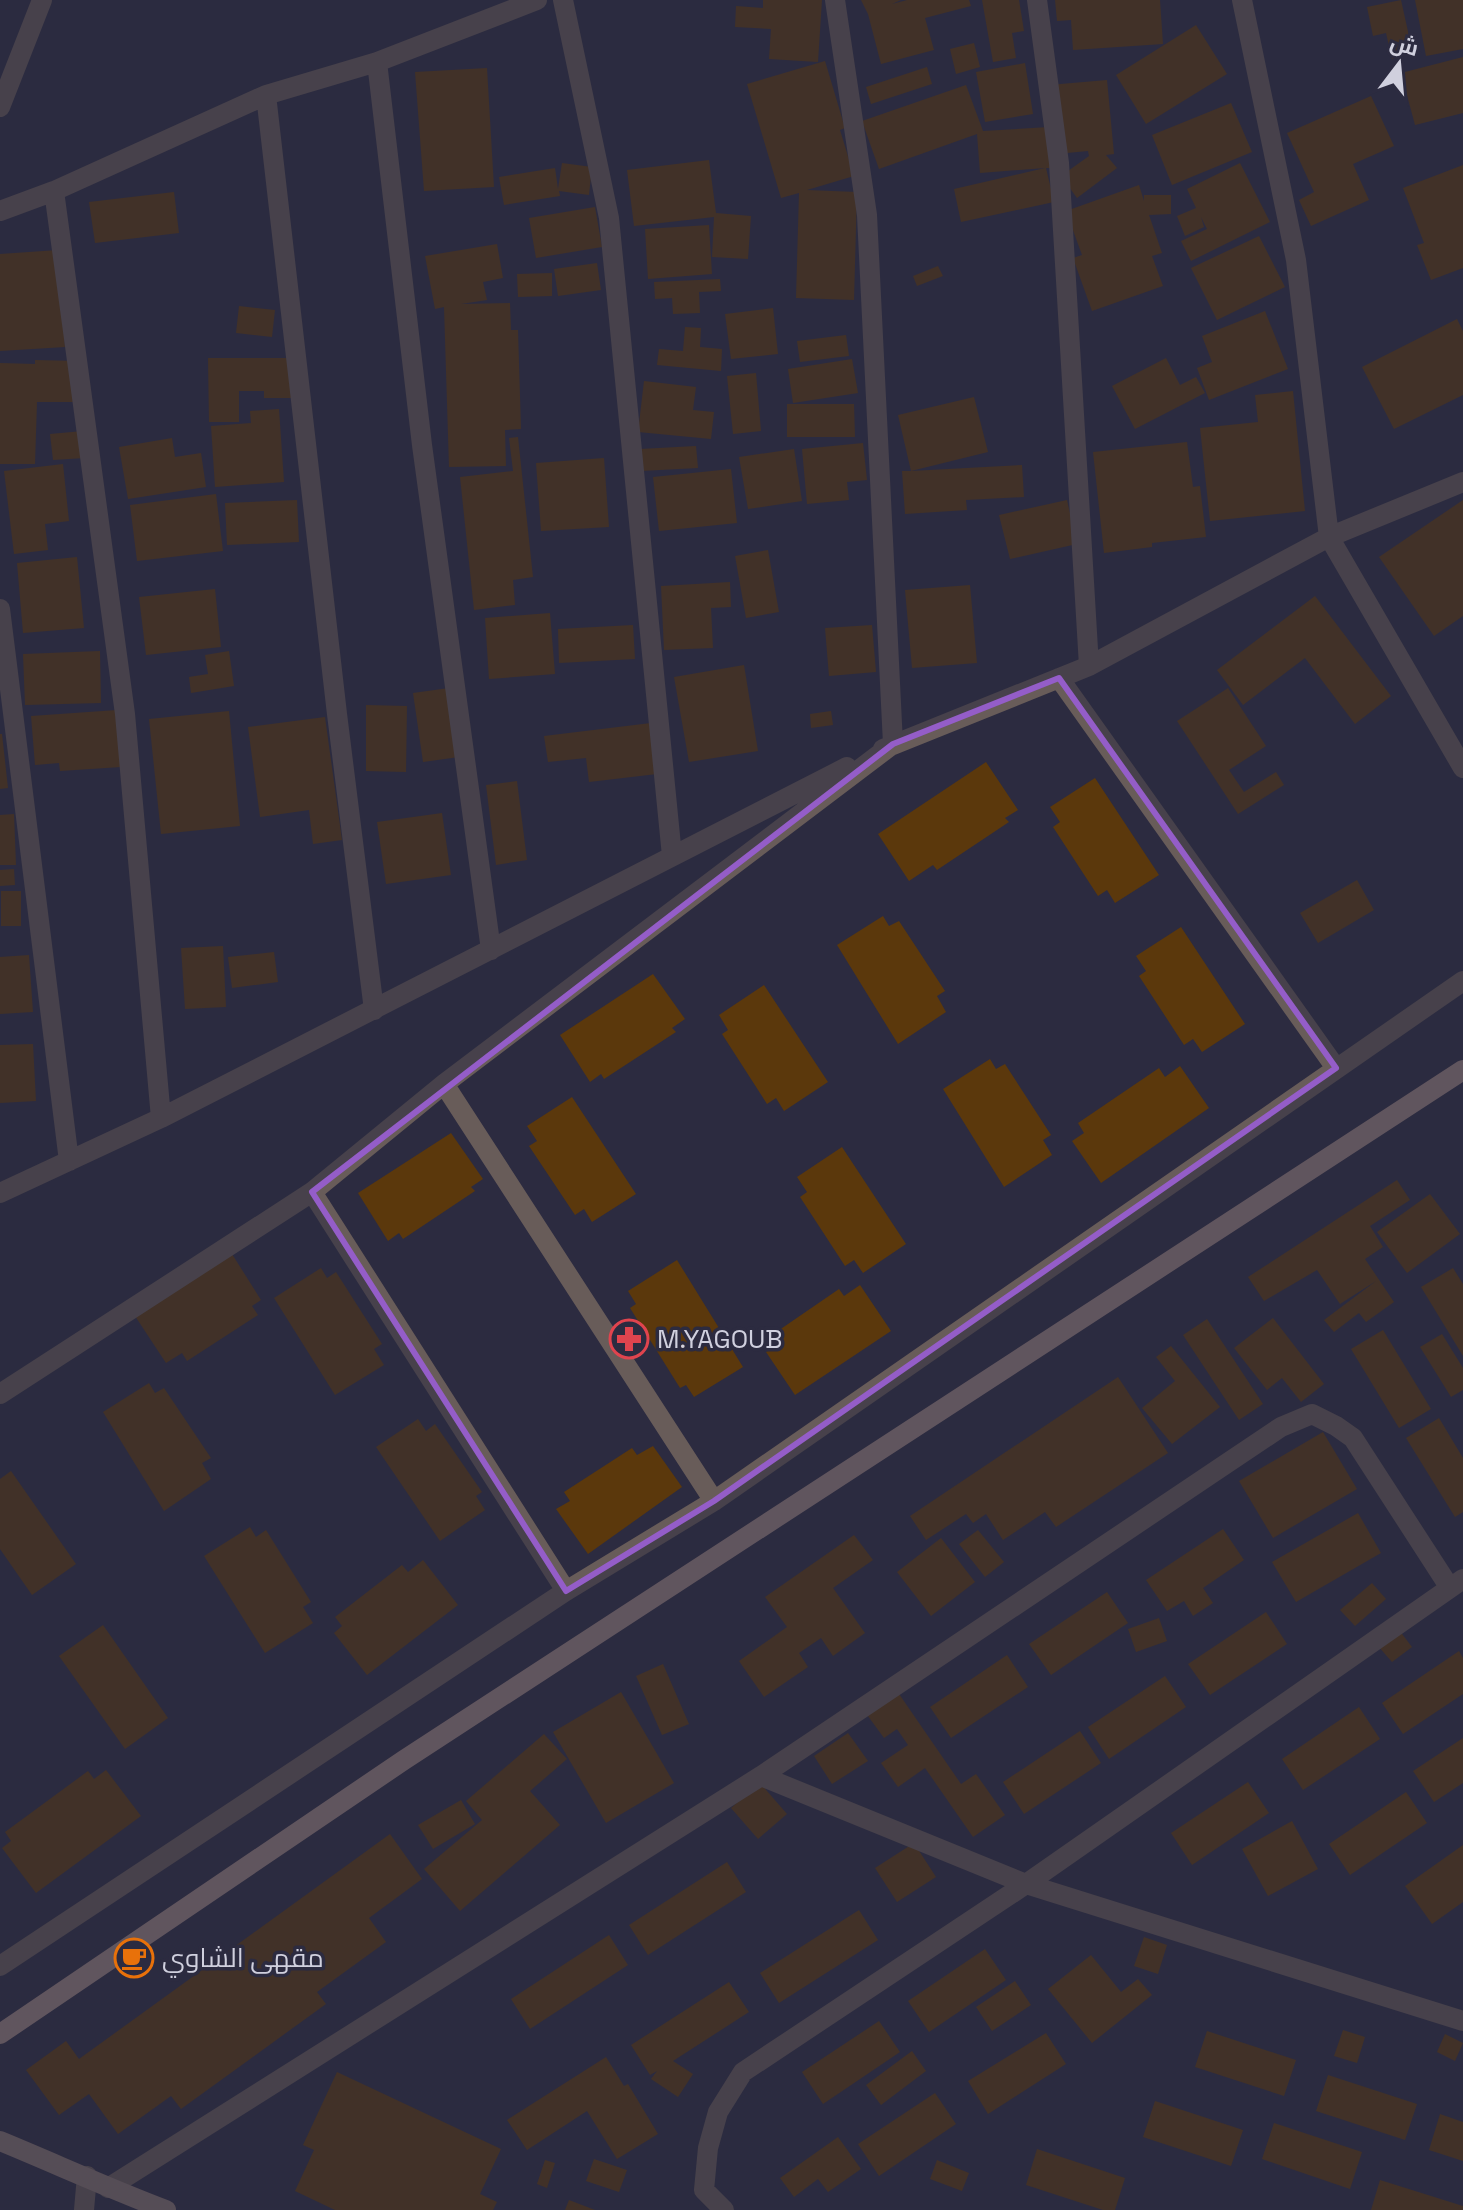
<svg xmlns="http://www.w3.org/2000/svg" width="1463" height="2210" font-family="'Space Grotesk',Cairo,sans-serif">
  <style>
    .building { fill: #5b380c }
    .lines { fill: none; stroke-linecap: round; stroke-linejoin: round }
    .street { stroke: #685c59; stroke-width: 20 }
    .secondary { stroke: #887571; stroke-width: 20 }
    .primary { stroke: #a18883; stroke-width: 20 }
    .marked { fill: none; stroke: #945dc8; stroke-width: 6; stroke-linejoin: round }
    .labels { text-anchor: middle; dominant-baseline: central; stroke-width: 7; stroke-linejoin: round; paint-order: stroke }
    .poi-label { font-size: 26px; fill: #d0d0de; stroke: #2c2b40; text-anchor: start }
  </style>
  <rect width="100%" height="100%" fill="#2c2b40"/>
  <!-- building -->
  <path class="building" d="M763 0H822L818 62 769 59 771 29 735 27 736 6 763 8Z
    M861 0H901L892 4 907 0H969L971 6 925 18 934 50 881 64 868 14Z
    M982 0H1019L1024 31 1012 33 1016 58 993 62Z
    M1055 0H1160L1163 44 1073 50 1071 20 1057 21Z
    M1401 0 1413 54 1392 59 1386 33 1373 36 1367 7Z
    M1415 0H1463V49L1426 56Z
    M1196 25 1227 74 1146 124 1116 75Z
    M974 43 980 67 956 74 950 49Z
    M1463 57V113L1415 125 1401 73Z
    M825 61 845 128 840 130 854 176 807 190 857 192 854 300 796 298 799 193 781 198 747 84Z
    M1025 63 1033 114 985 122 976 72Z
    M927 67 932 84 871 104 866 87Z
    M487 68 494 187 424 191 415 72Z
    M1107 80 1114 154 1106 155 1117 168 1077 198 1061 176 1089 156 1088 151 1056 154 1049 85Z
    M966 85 983 131 1049 127 1052 168H1046L1054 202 961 222 954 189 1045 168 980 173 977 134 879 169 862 121Z
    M1371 96 1394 146 1353 164 1369 200 1311 226 1299 200 1314 192 1287 133Z
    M1231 103 1252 152 1172 185 1152 135Z
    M709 160 716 213 751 216 748 259 712 257 714 217 634 226 627 170Z
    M562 163 592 167 589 195 559 191 560 196 504 205 499 177 555 168 558 189Z
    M1240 163 1270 222 1191 261 1181 241 1207 229 1201 217 1204 227 1185 236 1177 216 1196 208 1187 189Z
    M1463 165V268L1431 280 1417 245 1424 243 1403 188Z
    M1139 185 1144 201V195H1171V214L1149 215 1162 253 1152 256 1163 286 1092 311 1073 258 1082 255 1066 211Z
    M174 192 179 233 95 243 89 202Z
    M595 207 602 247 536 258 529 218Z
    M709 225 712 274 648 279 645 229Z
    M1259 236 1285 287 1217 320 1191 268Z
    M497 244 503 278 483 282 487 300 461 304 510 303 511 330H518L521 429 505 430 506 466 449 467 444 307 435 309 425 256Z
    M58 250 65 347 0 351V254Z
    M597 263 601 290 558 296 554 269Z
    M938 266 943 276 917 286 913 276Z
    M552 273V296L518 297 517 274Z
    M720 279 721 291 699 292 700 313 673 314 672 298 655 299 654 282Z
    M239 306 275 310 272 337 236 333Z
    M773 308 778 354 731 359 725 314Z
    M1265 311 1288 369 1209 400 1197 368 1212 362 1202 336Z
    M1457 319 1463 331V395L1394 429 1362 367Z
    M685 327 701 328 700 347 722 349 721 371 657 365 659 349 683 351Z
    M846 335 849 356 800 362 797 341Z
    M208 358H293V398H264V391H239V422H209Z
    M1166 358 1180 385 1196 377 1205 393 1135 429 1112 386Z
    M852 359 858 393 793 403 788 369Z
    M35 360 78 361 77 402H37L35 464H0V363L35 364Z
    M756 373 761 431 733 434 727 376Z
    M644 381 696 387 693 410 714 412 711 439 638 432Z
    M1293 391 1305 511 1210 521 1200 428 1258 422 1255 395Z
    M974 397 988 452 911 471 1022 465 1024 497 966 500 967 510 905 514 902 471H911L898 415Z
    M787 404H854L855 437H787Z
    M279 409 284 482 215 487 211 426 251 423 250 411Z
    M83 431 85 458 53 460 50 434Z
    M518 437 533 577 513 580 515 605 474 610 460 477 513 471 509 438Z
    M172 438 175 457 201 453 206 487 128 499 119 447Z
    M1187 442 1193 487 1200 486 1206 537 1152 543V547L1104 553 1093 452Z
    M863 443 867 480 847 482 849 500 807 504 802 449Z
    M696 446 698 468 641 471 640 449Z
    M794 449 802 501 748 509 739 457Z
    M604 458 609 527 541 531 536 463Z
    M63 464 69 521 45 524 48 550 14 554 4 471Z
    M731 469 737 523 659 531 653 477Z
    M216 494 223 551 137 561 130 505Z
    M297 500 299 542 227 545 225 503Z
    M1067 500 1077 544 1010 559 999 515Z
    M1463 500V616L1434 636 1379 557Z
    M768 550 779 612 746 618 735 556Z
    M77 557 84 628 23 633 17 563Z
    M730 582 731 607 711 608 713 648 664 650 661 586Z
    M970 585 977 663 912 668 905 590Z
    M215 589 221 647 146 655 139 597Z
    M1315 596 1391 696 1355 724 1305 658 1243 705 1217 670Z
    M550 613 555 674 489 679 485 618Z
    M633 625 635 659 559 663 558 629Z
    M872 625 876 672 829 676 825 628Z
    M100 651 101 703 25 705 23 654Z
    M229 651 234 686 191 693 189 677 208 674 205 655Z
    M744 665 758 751 689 762 674 677Z
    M449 688 459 757 423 762 413 693Z
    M1228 688 1266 746 1229 770 1244 792 1276 772 1284 785 1238 814 1177 721Z
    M366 705 407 706 406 772 366 771Z
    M117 710 121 767 60 771 59 763 35 765 31 716Z
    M229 711 240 826 161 834 149 719Z
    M831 711 833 725 811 728 810 714Z
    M325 717 342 840 313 844 309 810 260 817 248 727Z
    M651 723 657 774 589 782 586 758 548 762 544 736Z
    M0 734H2L8 788 0 789Z
    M986 762 1018 810 1005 818 1009 822 937 870 933 865 909 881 878 834Z
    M1095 778 1159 875 1115 903 1107 890 1098 896 1053 827 1060 822 1050 807Z
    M517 781 527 860 496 865 486 785Z
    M442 813 451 875 386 884 377 822Z
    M14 814 16 865H0V815Z
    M14 869 15 885 0 886V870Z
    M1357 880 1374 910 1318 943 1300 913Z
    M1 891H21V926H1Z
    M883 916 889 926 899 921 945 991 937 996 946 1012 898 1044 837 945Z
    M1181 927 1245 1024 1202 1052 1193 1039 1184 1045 1139 976 1146 971 1136 956Z
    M223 946 226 1007 185 1009 181 948Z
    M274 952 278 982 232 988 228 957Z
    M29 955 33 1012 0 1014V957Z
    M653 974 685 1019 672 1028 676 1032 604 1079 601 1074 590 1082 560 1035Z
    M764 985 828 1082 784 1111 776 1098 767 1104 722 1034 728 1030 719 1015Z
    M33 1044 36 1101 0 1103V1045Z
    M990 1059 996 1069 1005 1064 1051 1135 1043 1140 1052 1155 1004 1187 943 1089Z
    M1180 1066 1209 1108 1101 1183 1072 1141 1084 1133 1078 1123 1159 1068 1165 1077Z
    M572 1097 636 1194 592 1222 584 1209 575 1215 529 1146 537 1141 527 1126Z
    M451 1133 483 1179 471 1187 475 1191 403 1239 399 1233 388 1241 358 1193Z
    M842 1147 906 1244 863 1273 854 1260 845 1266 800 1197 807 1192 797 1177Z
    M1397 1180 1410 1200 1370 1226 1383 1247 1365 1259 1394 1302 1366 1322 1359 1313 1334 1332 1324 1320 1376 1281 1340 1304 1317 1270 1264 1301 1248 1277Z
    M1430 1194 1460 1234 1407 1273 1377 1232Z
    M232 1254 261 1300 252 1306 258 1315 187 1361 182 1353 166 1363 135 1316Z
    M677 1260 743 1367 694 1397 686 1385 680 1388 630 1308 636 1304 628 1291Z
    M321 1268 327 1278 336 1272 382 1344 374 1349 384 1365 335 1395 274 1298Z
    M1453 1268 1463 1284V1356L1421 1287Z
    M860 1285 891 1331 795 1395 766 1352 778 1344 772 1335 839 1289 844 1296Z
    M1273 1318 1324 1384 1301 1402 1282 1378 1267 1390 1234 1348Z
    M1207 1319 1263 1404 1239 1420 1183 1335Z
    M1383 1330 1431 1409 1399 1428 1351 1349Z
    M1442 1334 1463 1368V1390L1451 1397 1420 1347Z
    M1171 1346 1220 1407 1172 1444 1142 1408 1175 1381 1156 1357Z
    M1118 1377 1168 1453 1056 1527 1045 1512 1003 1540 986 1514 973 1523 966 1514 926 1540 910 1516Z
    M149 1383 155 1393 164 1388 211 1458 202 1463 211 1479 164 1511 103 1412Z
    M1439 1418 1463 1458V1512L1455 1517 1406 1438Z
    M418 1419 426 1431 435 1424 482 1492 476 1496 485 1510 440 1541 376 1447Z
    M1323 1432 1357 1489 1273 1538 1239 1481Z
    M653 1446 682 1487 588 1554 556 1509 570 1501 564 1492 632 1448 637 1455Z
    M11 1471 76 1564 32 1595 0 1549V1479Z
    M1358 1513 1381 1553 1296 1602 1272 1562Z
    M250 1527 256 1537 266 1530 311 1602 303 1607 313 1623 265 1653 204 1556Z
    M1223 1529 1244 1560 1203 1588 1213 1603 1193 1616 1184 1601 1167 1611 1146 1580Z
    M978 1530 1004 1562 985 1577 959 1544Z
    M854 1535 873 1560 833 1588 865 1633 833 1656 821 1638 799 1653 808 1667 764 1697 739 1661 787 1627 765 1597Z
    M941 1538 975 1582 931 1616 897 1572Z
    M423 1560 458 1605 367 1675 334 1633 342 1626 335 1617 402 1565 408 1572Z
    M1372 1583 1386 1599 1355 1626 1340 1610Z
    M1107 1592 1128 1623 1051 1675 1029 1644Z
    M1266 1612 1287 1644 1210 1695 1188 1664Z
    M1159 1618 1167 1641 1136 1652 1128 1629Z
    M103 1625 168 1718 125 1749 59 1656Z
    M1399 1630 1412 1647 1392 1662 1378 1646Z
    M1459 1651 1463 1658V1694L1403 1734 1382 1703Z
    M1007 1655 1028 1687 951 1738 930 1707Z
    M663 1664 689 1724 662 1735 636 1676Z
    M1165 1676 1186 1707 1109 1759 1088 1727Z
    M897 1691 961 1784 976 1774 1005 1815 973 1837 925 1768 898 1787 881 1763 908 1745 897 1729 884 1738 865 1712Z
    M621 1692 674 1783 606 1823 553 1732Z
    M1359 1707 1380 1739 1303 1790 1282 1759Z
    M1080 1731 1101 1763 1024 1814 1003 1782Z
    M848 1733 868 1761 832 1784 814 1756Z
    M544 1734 567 1759 530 1791 560 1825 460 1911 424 1869 482 1820 466 1801Z
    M1463 1738V1783L1434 1802 1413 1771Z
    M106 1770 141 1816 36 1893 2 1848 11 1841 5 1832 88 1771 94 1779Z
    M1248 1782 1269 1813 1192 1865 1171 1833Z
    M760 1783 787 1814 758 1839 731 1808Z
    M1406 1792 1427 1823 1350 1875 1329 1844Z
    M461 1800 475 1824 433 1849 418 1825Z
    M1292 1821 1318 1869 1268 1896 1242 1849Z
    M390 1834 422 1879 369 1918 386 1942 317 1992 326 2004 181 2109 171 2096 118 2134 89 2094 59 2115 26 2070 66 2041 79 2059Z
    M914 1843 936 1877 897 1902 875 1868Z
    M1463 1845V1902L1432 1924 1405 1886Z
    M727 1862 746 1892 648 1955 629 1925Z
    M859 1910 878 1940 779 2003 760 1973Z
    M609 1935 628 1965 530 2029 511 1999Z
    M1144 1937 1167 1945 1158 1974 1134 1966Z
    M985 1949 1006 1980 929 2032 908 2001Z
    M1091 1955 1121 1992 1138 1979 1152 1995 1092 2043 1048 1989Z
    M1015 1981 1031 2005 992 2031 976 2007Z
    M729 1982 749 2012 673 2061 693 2074 678 2097 651 2079 657 2071 650 2075 631 2045Z
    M879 2021 900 2052 823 2104 802 2072Z
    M1343 2030 1365 2037 1357 2063 1334 2056Z
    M1207 2031 1296 2060 1284 2096 1195 2067Z
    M1046 2033 1066 2064 988 2114 968 2081Z
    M1445 2034 1463 2043 1455 2061 1437 2052Z
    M912 2051 926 2071 881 2105 866 2085Z
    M606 2057 624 2086 628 2084 658 2134 617 2159 587 2111 527 2150 507 2120Z
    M337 2072 501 2149 480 2194 497 2202 493 2210H335L295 2191 314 2150 303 2145Z
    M1328 2075 1417 2104 1405 2140 1316 2111Z
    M935 2093 956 2124 879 2176 858 2144Z
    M1155 2101 1243 2130 1231 2166 1143 2137Z
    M1440 2114 1463 2122V2161L1429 2150Z
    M1274 2123 1362 2152 1350 2189 1262 2159Z
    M838 2137 861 2169 828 2192 818 2179 794 2197 780 2178Z
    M1037 2149 1125 2178 1115 2210H1103L1026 2185Z
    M594 2159 627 2170 619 2192 586 2181Z
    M545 2160 555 2163 547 2188 537 2184Z
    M937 2160 969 2173 962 2191 930 2179Z
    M1380 2180 1463 2206V2210H1371Z
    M569 2200 595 2210H565Z"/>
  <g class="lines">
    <!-- street -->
    <path class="street" d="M563 0 609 218 672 856
      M1037 0 1059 163 1089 666
      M1242 0 1296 260 1329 537 1463 768
      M377 62 422 445 491 950
      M266 95 337 714 374 1010
      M0 107 42 0
      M54 191 125 714 161 1118
      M0 211 54 191 266 95 377 62 537 0
      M0 609 69 1161
      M1059 678 1336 1068
      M883 749 1089 666 1329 537 1463 482
      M444 1084 714 1501
      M312 1192 566 1591
      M0 1193 161 1118 847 767
      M0 1394 312 1192 444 1084 893 744 867 215 835 0
      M761 1776 1026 1884 1463 2021
      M0 1966 566 1591 714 1501 1463 981
      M108 2188 761 1776 1281 1427 1312 1414 1336 1426 1353 1438 1450 1588
      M84 2210 87 2176
      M724 2210 704 2190 708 2148 718 2112 743 2072 1026 1884 1463 1579"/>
    <!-- secondary -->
    <path class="secondary" d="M0 2141C56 2164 110 2189 166 2210"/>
    <!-- primary -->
    <path class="primary" d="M0 2034 404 1760 1463 1070"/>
  </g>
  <!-- marked area -->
  <path d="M0 0H1463V2210H0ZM1059 678 1336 1068 714 1501 566 1591 312 1192 893 744Z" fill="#2c2b40" fill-opacity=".55" fill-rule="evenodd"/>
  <path class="marked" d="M1059 678 1336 1068 714 1501 566 1591 312 1192 893 744Z"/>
  <!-- icons -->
  <defs>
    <symbol id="pharmacy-ring" viewBox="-11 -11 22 22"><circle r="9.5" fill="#2c2b40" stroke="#e0444e" stroke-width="1.5"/><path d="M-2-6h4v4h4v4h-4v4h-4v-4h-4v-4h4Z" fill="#e0444e"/></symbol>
    <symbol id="cafe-ring" viewBox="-11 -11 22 22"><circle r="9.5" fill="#2c2b40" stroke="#e8710a" stroke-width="1.5"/><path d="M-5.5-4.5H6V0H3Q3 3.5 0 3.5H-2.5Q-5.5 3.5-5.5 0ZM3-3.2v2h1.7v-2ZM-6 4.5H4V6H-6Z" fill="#e8710a"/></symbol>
  </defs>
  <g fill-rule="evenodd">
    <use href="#pharmacy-ring" x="607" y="1317" width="44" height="44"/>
    <use href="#cafe-ring" x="112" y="1936" width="44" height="44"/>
  </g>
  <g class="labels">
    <!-- poi labels -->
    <g class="poi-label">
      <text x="657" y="1339">M.YAGOUB</text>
      <text x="162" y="1958">مقهى الشاوي</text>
    </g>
  </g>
  <!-- north arrow -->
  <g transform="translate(1399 64) rotate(16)" stroke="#2c2b40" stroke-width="6" paint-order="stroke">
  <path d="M0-6L14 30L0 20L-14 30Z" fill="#d0d0de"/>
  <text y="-12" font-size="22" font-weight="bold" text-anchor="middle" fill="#d0d0de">ش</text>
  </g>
</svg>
